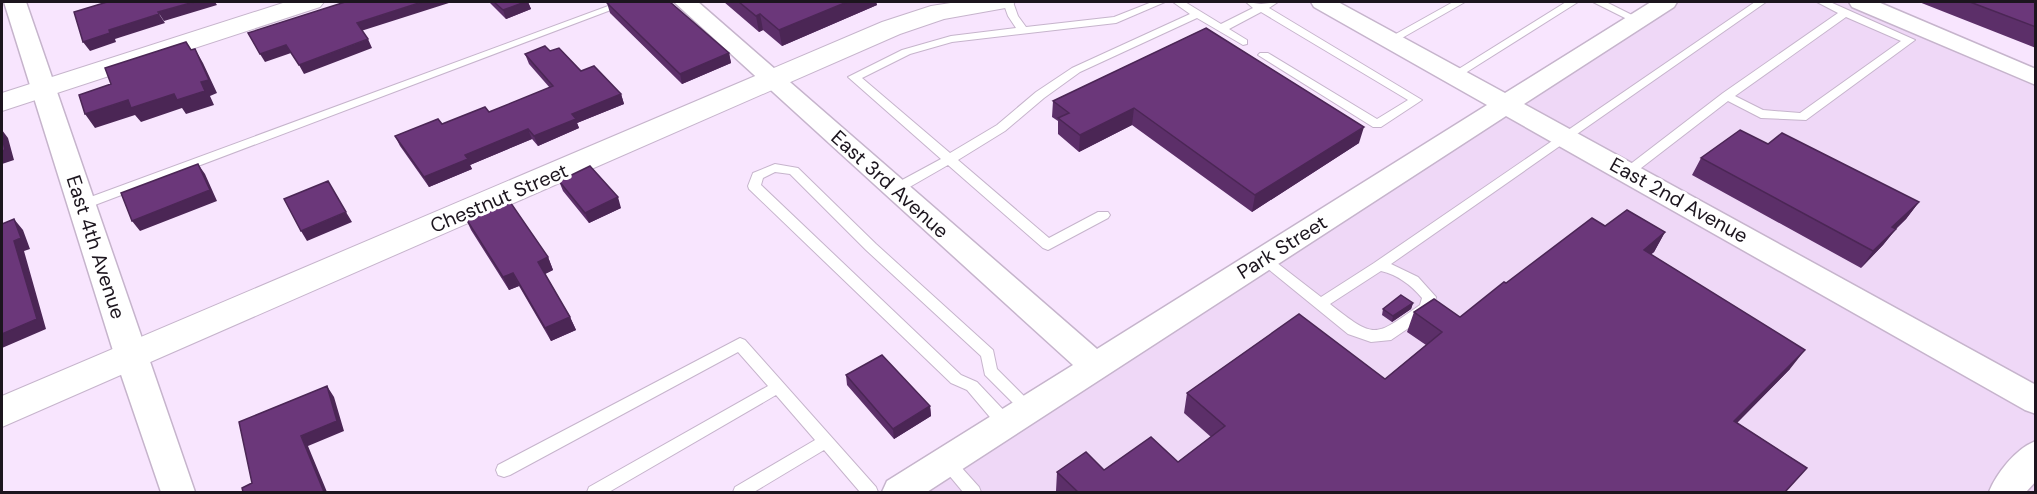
<svg xmlns="http://www.w3.org/2000/svg" width="2037" height="494" font-family="'DM Sans',sans-serif">
  <style>
    .built { fill: #efd8f7 }
    .lines { fill: none; stroke-linecap: round; stroke-linejoin: round }
    .service-casing { stroke: #c6b4cc; stroke-width: 2 }
    .minor-casing { stroke: #c6b4cc; stroke-width: 3 }
    .tertiary-casing { stroke: #c6b4cc; stroke-width: 2 }
    .service { fill: #fff; fill-rule: evenodd }
    .minor { fill: #fff; fill-rule: evenodd }
    .tertiary { fill: #fff; fill-rule: evenodd }
    .wall { fill: #5c2f69 }
    .shaded-wall { fill: #4b2655 }
    .building { fill: #6b377a; stroke: #4b2655; stroke-width: 1.5 }
    .labels { text-anchor: middle; dominant-baseline: central; stroke-width: 6; stroke-linejoin: round; paint-order: stroke }
    .street-label { font-size: 20px; fill: #1c151e; stroke: #fff }
  </style>
  <rect width="100%" height="100%" fill="#f8e5fe"/>
  <!-- built -->
  <path class="built" d="M1664 2H1862L2035 76V492H902Z"/>
  <g class="lines">
    <defs>
      <path id="service" d="M619 2H632L87 208H77L76 205 77 202Z
        M1003 2H1013L1018 16 1026 27 1114 17 1152 2H1165L1116 23 952 42 910 54 862 78 950 153 997 125 1036 92 1072 68 1190 14 1173 2H1185L1221 24 1253 8 1246 2 1261 4 1278 2 1269 8 1422 100 1381 127H1373L1258 55 1260 53H1268L1377 119 1408 100 1261 12 1229 29 1247 40V44L1243 45 1197 18 1080 72 1044 98 1005 131 958 160 1049 238 1098 212H1108L1110 215 1108 218 1048 250 1043 248 948 165 901 192H891L890 189 891 186 941 159 848 77 902 50 951 36 1016 28 1008 16Z
        M1453 2H1465L1395 42 1391 43 1385 40Z
        M1566 2H1578L1459 77H1451L1449 75Z
        M1593 2H1606L1642 20 1637 23 1633 22Z
        M1755 2H1766L1391 264 1418 277 1436 297 1432 312 1391 340 1371 342 1348 334 1256 259 1263 254 1268 256 1321 297 1374 263ZM1381 271C1398 275 1411 285 1422 298L1420 305C1374 337 1376 340 1330 304Z
        M1817 2H1830L1915 40 1806 120 1761 118 1728 101 1632 175H1624L1622 172 1624 169 1723 93 1838 13ZM1846 17 1901 41 1800 113 1763 110 1735 96Z
        M775 164 798 168 876 244 993 350 997 369 1033 405 1036 409 1033 413 1028 415 1023 413 985 375 981 356 866 250 790 174 775 172 763 178 761 185 961 375 977 382 1012 419 1014 424 1012 429 1006 430 1000 429 967 390 951 383 749 189 748 186 753 173Z
        M740 338 745 340 876 487 878 492H860L824 450 754 492H733L735 487 815 440 776 395 609 492H587L589 487 768 386 738 352 510 475 504 477 498 475 496 470 498 465Z
        M946 455 952 457 979 487 981 492H963L938 462 940 457Z"/>
      <path id="minor" d="M4 2H26L195 492H161L115 357Z
        M674 2H698L1097 349 1487 105 1314 7 1311 2H1338L1505 93 1651 2H1677L1674 7 1524 104 2036 385V414L2025 410 1506 116 927 492H882L887 481 1073 365Z
        M1849 2H1878L2036 69V85L1852 7Z
        M2036 441V481L2026 492H1989C1996 474 2016 448 2036 441Z"/>
      <path id="tertiary" d="M286 2H324L320 7 2 111V93Z
        M957 2H1015L1011 7 944 19 900 34 2 427V396L882 22 931 6Z"/>
    </defs>
    <!-- service casing -->
    <use href="#service" class="service-casing"/>
    <!-- minor casing -->
    <use href="#minor" class="minor-casing"/>
    <!-- tertiary casing -->
    <use href="#tertiary" class="tertiary-casing"/>
    <!-- service -->
    <use href="#service" class="service"/>
    <!-- minor -->
    <use href="#minor" class="minor"/>
    <!-- tertiary -->
    <use href="#tertiary" class="tertiary"/>
  </g>
  <!-- wall -->
  <path class="wall" d="M489 2H528L531 9 506 19Z
    M724 2H877H876L877 5 782 46 763 30 759 32Z
    M1919 2H2036V48Z
    M607 3 729 53 731 63 682 84 610 13Z
    M1206 28 1359 143 1252 212 1132 125 1079 152 1058 134V121L1052 117 1053 101Z
    M550 51 581 71 621 94 624 104 577 123 579 128 538 146 532 139 470 165 472 169 429 187 400 146 395 136 489 112 550 88 529 64 525 54Z
    M1768 144 1919 202 1906 219 1896 229 1883 245 1861 268 1692 175 1701 158Z
    M559 181 621 208 589 223 563 191Z
    M465 217 548 257 553 270 545 274 570 317 576 330 551 341 519 286 509 290 471 230Z
    M1665 232 1654 252 1651 254 1790 369 1737 423 1807 468 1785 492H1058L1056 491 1057 472 1104 470 1178 462 1211 437 1184 413 1187 393 1385 379 1426 345 1407 332 1414 312 1460 317 1506 283Z
    M1413 303 1411 309 1392 322 1382 315 1383 309Z
    M846 375 930 406 931 416 894 439 847 385Z"/>
  <!-- shaded-wall -->
  <path class="shaded-wall" d="M194 2H215L217 5 164 21 158 12Z
    M422 2H452L361 31 357 23Z
    M523 2H528L531 9 506 19 503 10Z
    M847 2H877H876L877 5 782 46 779 30Z
    M159 14 165 23 115 39 116 42 90 51 83 42 109 30Z
    M760 14 763 30 759 32 756 16Z
    M368 39 372 48 304 74 299 65Z
    M286 45 291 53 265 62 260 54Z
    M195 49 203 63 217 93 210 96 214 105 186 114 182 108 141 122 135 115 95 128 85 114 128 100 201 82Z
    M729 53 731 63 682 84 680 74Z
    M621 94 624 104 577 123 579 128 538 146 534 136 572 114Z
    M1134 108 1132 125 1079 152 1080 135Z
    M1364 127 1359 143 1252 212 1255 195Z
    M528 129 532 139 470 165 472 169 429 187 424 177 465 155Z
    M2 130 8 138 14 160 2 164Z
    M198 164 205 174 217 201 140 231 132 221Z
    M618 197 621 208 589 223 585 213Z
    M1919 202 1906 219 1880 244 1892 227Z
    M346 212 352 222 307 241 301 231Z
    M14 219 23 230 30 249 24 251 46 329 2 348V334L14 241Z
    M1896 229 1883 245 1861 268 1873 251Z
    M1665 232 1654 252 1633 270 1644 250Z
    M548 257 553 270 543 275 538 262Z
    M513 273 519 286 509 290 503 277Z
    M1413 303 1411 309 1392 322 1393 316Z
    M570 317 576 330 551 341 545 328Z
    M1805 350 1790 369 1720 440 1734 421Z
    M327 386 334 397 344 431 308 446 327 492H324L301 436Z
    M930 406 931 416 894 439 893 429Z"/>
  <!-- building -->
  <path class="building" d="M107 2H194L158 12 159 14 109 30 110 33 83 42 74 12Z
    M345 2H422L357 23 368 39 299 65 286 45 260 54 248 33Z
    M494 2H525L503 10Z
    M611 2H670L729 53 680 74 607 3Z
    M739 2H847L779 30 760 14 756 16Z
    M1970 2H2036V27Z
    M1206 28 1364 127 1255 195 1134 108 1080 135 1058 118 1069 113 1053 101Z
    M186 42 191 50 195 49 209 80 201 82 205 91 177 100 174 94 131 108 128 100 85 114 79 95 111 84 105 68Z
    M545 46 550 51 559 48 581 71 594 66 621 94 572 114 576 119 534 136 528 129 465 155 468 159 424 177 395 136 438 119 442 124 485 107 489 112 553 86 525 54Z
    M1740 130 1768 144 1782 133 1919 202 1892 227 1896 229 1873 251 1701 158Z
    M2 136 5 150 2 151Z
    M198 164 210 190 132 221 121 193Z
    M590 166 618 197 585 213 559 181Z
    M328 181 346 212 301 231 284 199Z
    M508 199 548 257 538 262 570 317 545 328 513 273 503 277 465 217Z
    M1627 210 1665 232 1644 250 1805 350 1734 421 1807 468 1785 492H1078L1057 472 1086 452 1104 470 1151 437 1178 462 1225 426 1187 393 1299 314 1385 379 1442 332 1414 312 1434 299 1460 317 1504 282 1506 283 1592 218 1605 226Z
    M14 219 21 238 14 241 37 319 2 334V224Z
    M1401 295 1413 303 1393 316 1383 309Z
    M882 355 930 406 893 429 846 375Z
    M327 386 337 421 301 436 324 492H243L242 488 252 483 239 422Z"/>
  <g class="labels">
    <!-- street labels -->
    <g class="street-label">
      <text transform="translate(890 184) rotate(42)">East 3rd Avenue</text>
      <text transform="translate(499 198) rotate(-23)">Chestnut Street</text>
      <text transform="translate(1679 200) rotate(29)">East 2nd Avenue</text>
      <text transform="translate(96 247) rotate(72)">East 4th Avenue</text>
      <text transform="translate(1282 247) rotate(-32)">Park Street</text>
    </g>
  </g>
  <!-- border -->
  <rect width="2037" height="494" fill="none" stroke="#1c151e" stroke-width="6"/>
</svg>
